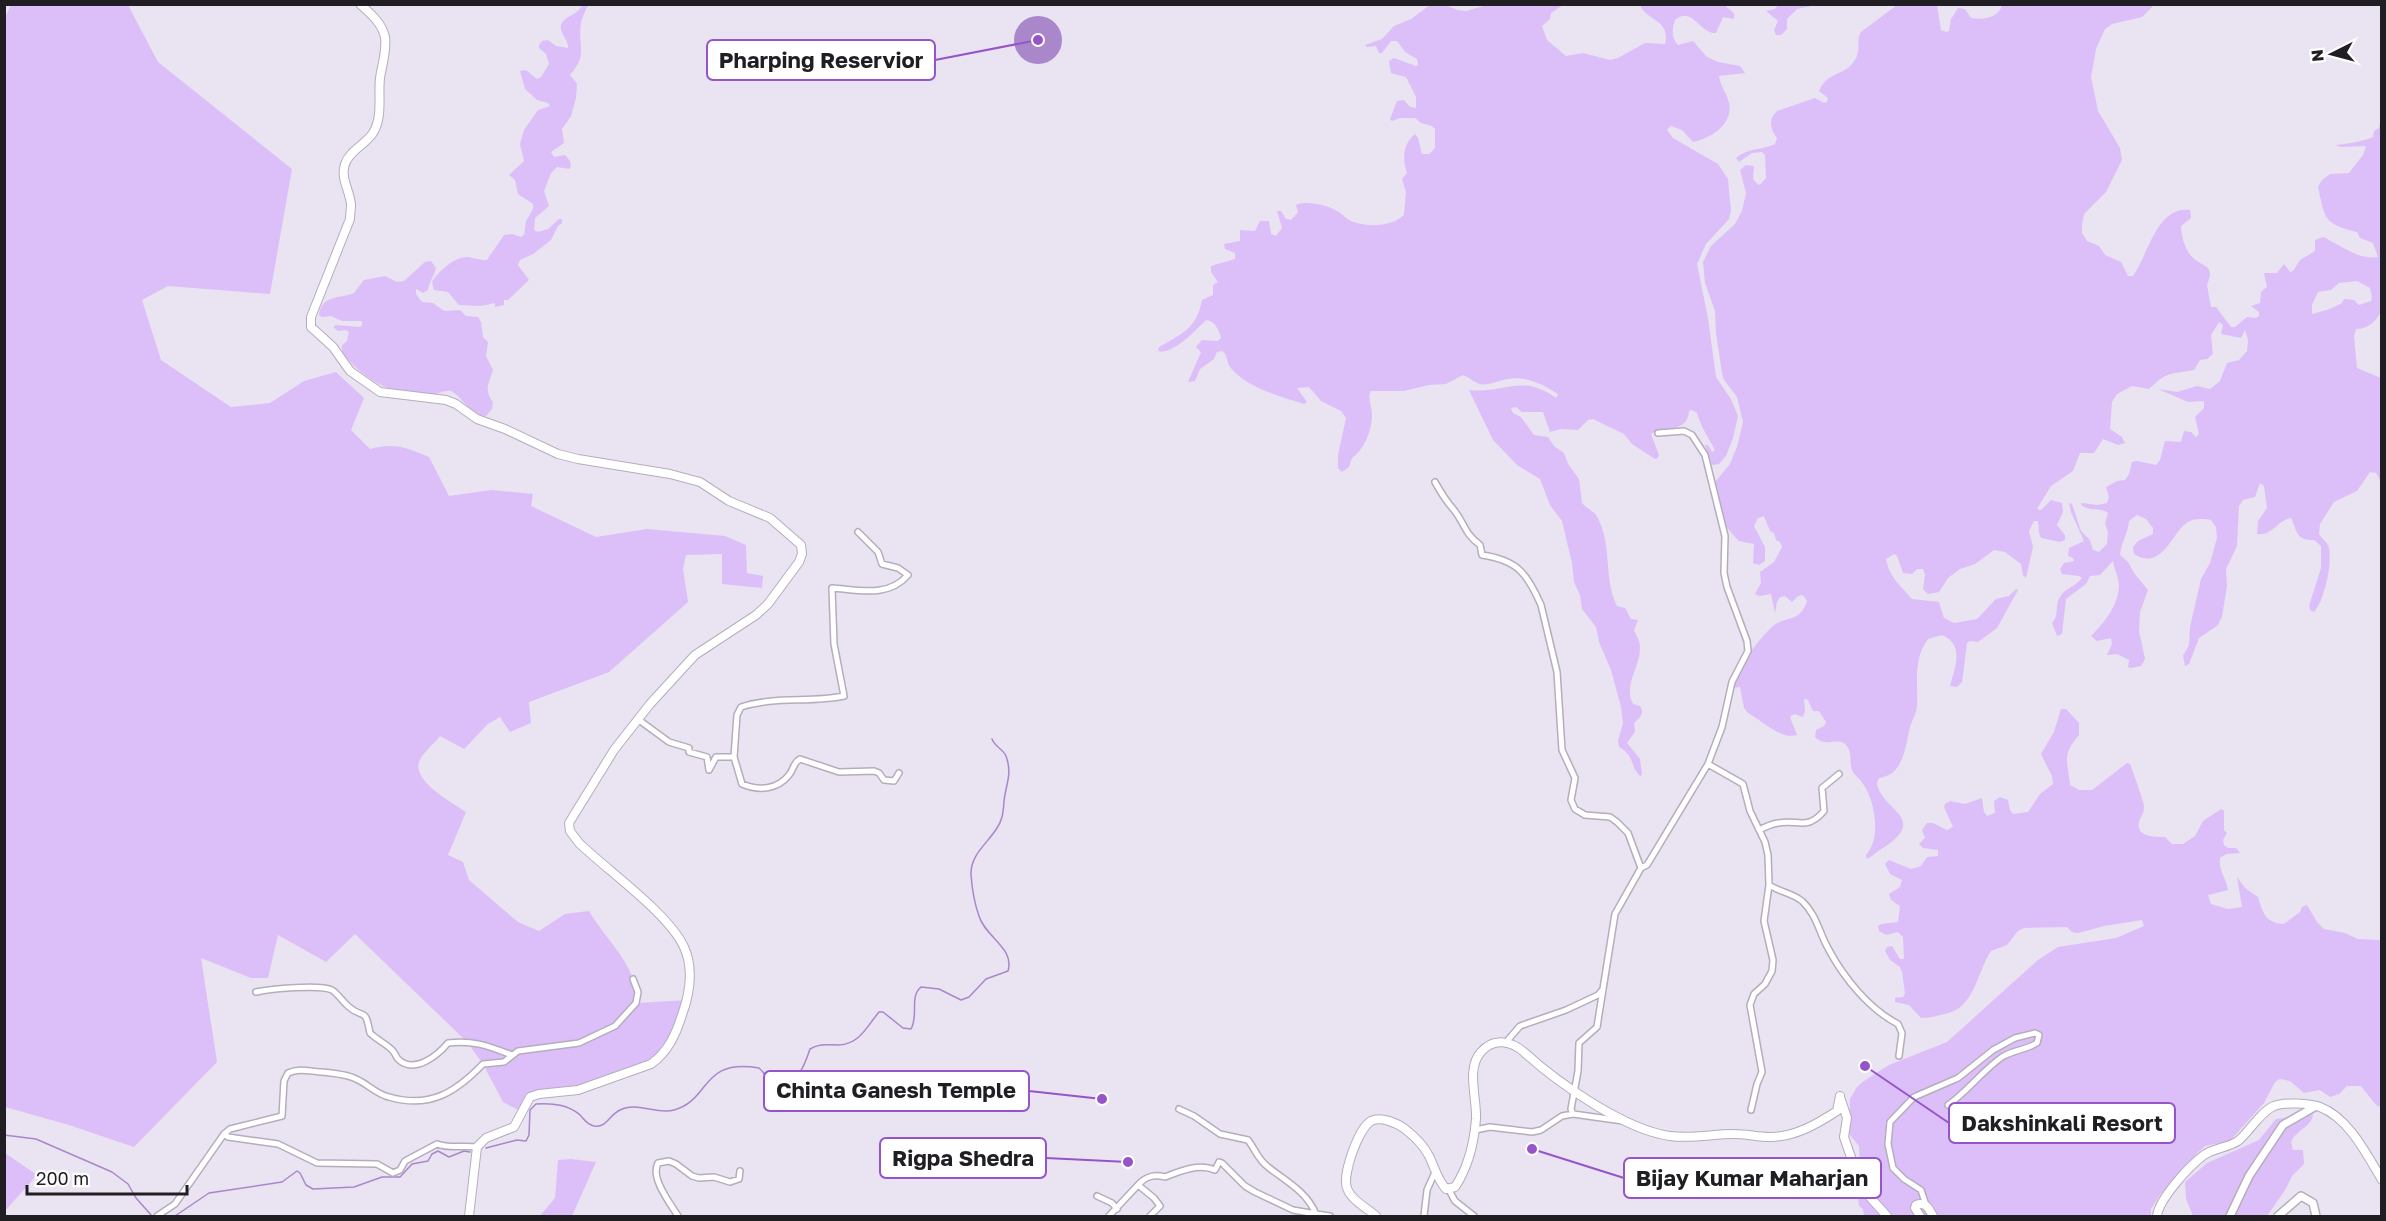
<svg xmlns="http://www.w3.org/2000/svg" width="2386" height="1221" font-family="'Golos Text',sans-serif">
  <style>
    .green { fill: #dcbff8; fill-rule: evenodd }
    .water { fill: #aa86cb }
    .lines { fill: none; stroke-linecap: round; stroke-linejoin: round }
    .stream { stroke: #aa86cb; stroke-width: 1.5 }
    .minor-casing { stroke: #b5adbc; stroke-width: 8 }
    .tertiary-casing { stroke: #b5adbc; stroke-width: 10 }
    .secondary-casing { stroke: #b5adbc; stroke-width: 10 }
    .minor { stroke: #fff; stroke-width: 5 }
    .tertiary { stroke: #fff; stroke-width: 7 }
    .secondary { stroke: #fff; stroke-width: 8 }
    .leader { fill: none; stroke: #9654c9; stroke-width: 2 }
    .callout-dot { fill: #9654c9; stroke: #fff; stroke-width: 2 }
    .callout { fill: #fff; stroke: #9654c9; stroke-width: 2 }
    .callout-label { font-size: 22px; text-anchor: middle; font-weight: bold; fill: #201d23 }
  </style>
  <rect width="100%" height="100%" fill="#eae3f2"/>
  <!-- green -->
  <path class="green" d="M11 5H128L158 62 292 169 270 294 168 286 142 300 161 360 231 407 270 403 304 381 336 372 364 398 351 430 370 449C395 442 407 448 429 457L449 496 492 490 533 494 531 506 596 537 647 529 725 536 746 545 747 573 763 576 762 588 722 584V554L686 555 683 569 688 602 609 672 529 702 531 723 510 732 500 717 488 724 464 749 440 736C434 744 422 753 419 762 413 782 453 803 466 812L448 855 463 862 469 880 518 922 539 931 565 914 589 911C604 938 641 969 636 1003L688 1000 661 1057 592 1086 535 1095 522 1112 503 1102 483 1064 466 1041 355 934 326 962 278 935 268 978H251L201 958 217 1062 134 1147 69 1125 5 1107 4 19Z
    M582 5H588C586 10 582 17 581 23 577 47 589 53 570 75L577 84 576 98 571 116 562 129 564 143 551 152 554 157 565 155 570 161 571 166 569 169 557 167 551 173 544 191 549 206 535 218 534 230 538 232 548 229 559 219H562V223L558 226 551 240 533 254 520 260 518 265 529 280 508 300H504V305L495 307V303L481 306 459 305 448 292 434 290 432 282C439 271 454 257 468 257 475 258 479 260 487 260L504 235 512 234 521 237 524 235 526 221 533 209V204L518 194 515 180 509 175 524 161 520 144 524 130 538 110 550 106 548 103 537 100 525 89 520 71 526 70 537 79 541 77 549 64 546 54 539 48V45L542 41 548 40 556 46 568 48C569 40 559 33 561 25 564 16 577 16 582 5Z
    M1430 5H1445L1458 10 1466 11 1487 5H1563L1551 13 1550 19 1542 26 1547 40 1566 56 1583 53 1610 60 1618 58 1645 43 1665 44C1671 19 1646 21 1640 5H1724L1734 13V19L1723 17 1716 33C1700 34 1692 5 1675 20 1672 29 1671 38 1678 45L1693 41 1707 57 1718 62 1740 66 1745 73 1719 76C1720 86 1727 93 1729 103 1734 124 1710 139 1693 142L1682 130 1671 126 1667 130 1673 138 1718 164 1728 179 1731 211 1729 219 1706 244 1697 264 1708 318 1716 377 1731 399 1738 416 1733 438 1726 456 1719 464 1712 465 1705 445H1708L1712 452 1715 450C1708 437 1701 427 1697 413L1692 410 1689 411C1688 433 1664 426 1651 434L1659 455 1658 458 1655 459 1632 444 1624 434 1593 419 1588 420 1578 430 1561 429 1550 432 1543 412H1522L1516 407 1511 408 1513 413 1521 417 1534 435 1548 437 1554 446 1564 453 1568 464 1579 479 1582 503C1586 508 1592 510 1596 515 1613 543 1603 578 1617 606L1625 608 1631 619 1638 620 1634 630C1637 637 1640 641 1640 648 1640 667 1623 686 1633 704L1640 706C1645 713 1640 718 1634 723L1635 732 1627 743 1640 759 1642 775 1640 776C1630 766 1635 756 1619 747L1618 741 1623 723 1621 707 1611 670 1599 642 1596 627 1582 609 1580 595 1574 582 1572 563 1562 521 1550 505 1540 479 1517 465 1493 440 1469 390C1505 394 1521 373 1556 398L1558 394C1542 384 1528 376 1508 379 1499 380 1489 386 1480 384 1473 382 1469 377 1463 375L1446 384 1429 385 1404 391H1371C1367 398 1372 406 1372 415 1372 430 1364 450 1352 458L1349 467 1342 472 1338 468V455L1346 418 1341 411 1321 401 1309 387 1297 388 1307 402 1304 404C1281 397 1245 387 1230 367 1226 361 1228 355 1222 351L1217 352 1214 359 1200 369 1195 381 1188 382 1201 352 1196 347 1202 340 1218 341 1221 338C1219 330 1214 320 1206 320 1196 330 1173 355 1158 351L1159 347C1182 334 1197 328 1202 300L1213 295V285L1218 282 1211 272V266L1235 259V253L1225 249 1224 244 1240 241V230L1255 231 1260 221H1269L1271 234 1276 236 1282 228 1277 211H1281L1286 219 1291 220 1298 212 1296 205C1305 200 1328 205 1337 211 1343 214 1347 220 1353 222 1369 227 1391 227 1404 215L1406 192 1402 179 1407 173C1402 158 1403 144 1415 134L1418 138 1422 154H1429L1435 148V129L1432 126 1421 123 1415 118H1400L1392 121 1390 119 1397 101 1404 100 1410 107 1416 108V97L1406 77 1391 73 1389 61 1394 58 1416 66 1418 65 1417 59 1405 52 1397 41H1391L1382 53H1379L1376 46 1367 47 1365 45 1382 39 1394 26 1411 19Z
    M1778 5V4L1816 5 1797 9 1787 19V29L1781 35H1776L1774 30 1778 21 1766 11 1775 9Z
    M1897 5H1937L1941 30 1946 32 1949 31 1951 19 1958 8 1965 9 1971 18C1983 20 1999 18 2002 5H2154L2142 17 2112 24 2105 29 2096 49 2091 77 2098 111 2120 148 2122 160 2106 192 2084 214 2082 225V233L2087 241 2099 246 2105 255 2121 262 2128 276H2133C2148 255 2157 205 2190 210L2191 218 2181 226C2181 235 2185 250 2192 257 2205 269 2215 264 2207 285L2211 307H2216L2231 327H2235L2247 317 2256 318 2259 316V312L2251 306 2260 303 2261 292 2267 287 2264 273H2277L2284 264 2290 272 2293 271 2300 260 2315 251V240L2323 237C2339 244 2359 261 2378 257L2373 243 2360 238 2357 232C2322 224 2325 217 2318 187L2322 180 2330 174 2349 173 2363 155 2366 146 2341 147 2335 145C2342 145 2369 140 2373 137L2374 131 2379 128 2381 113V312C2375 322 2368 329 2356 329L2354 336 2357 368 2381 378V482L2376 473 2370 472 2357 491 2334 502 2320 524 2319 534C2321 538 2326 541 2328 545 2334 559 2324 602 2314 612L2310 610 2309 606 2321 568V546L2314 540C2295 540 2298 532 2291 518 2277 520 2273 536 2257 534L2258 521 2267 508 2264 486 2260 483 2255 497 2243 500 2239 506 2237 546 2226 569 2227 586 2222 617 2217 626 2199 638 2189 664 2185 666 2183 656 2189 645 2190 627 2201 579 2210 563 2217 538 2216 527 2211 520C2204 519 2195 518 2188 522 2172 531 2163 572 2134 554L2133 547 2138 541 2153 534V528L2146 519 2137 515 2129 521C2128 533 2121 543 2120 555L2128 562 2134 573 2148 590 2140 612 2139 631 2145 659 2141 666 2131 668 2128 667 2129 660 2117 654 2107 655 2112 644 2111 638 2097 641 2091 636C2104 623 2118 606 2119 586 2119 578 2114 569 2113 561L2100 575 2090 576 2086 584 2066 599 2062 634 2057 636 2052 623C2060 615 2054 606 2060 597 2064 589 2076 586 2082 578L2079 576 2062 574 2060 569 2064 563 2074 561 2073 558 2068 556 2069 548 2084 541 2071 512 2069 503 2072 504 2081 531 2090 540 2093 550 2099 552 2107 544 2108 532 2105 524 2108 513C2101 507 2090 512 2081 505L2082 503 2097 505 2107 503 2109 497 2106 487 2117 481 2125 480 2129 474 2132 462 2137 461 2156 465 2160 460 2165 441 2181 442 2184 431 2191 432 2196 437 2199 434 2195 417 2204 408V401L2188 402 2158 389 2177 392 2197 386 2210 389 2220 381 2227 363 2239 360 2247 351 2248 340 2245 330 2241 338 2221 334 2223 325 2219 322 2211 335 2213 354 2207 359 2200 360 2194 370C2169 375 2169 370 2149 389L2132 386 2117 394 2112 402 2110 429 2122 437 2125 443 2118 445 2103 439 2094 453H2080L2073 471 2051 486 2037 509 2041 510 2051 500 2062 503 2063 512 2057 525 2065 535V540L2060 542 2041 538 2039 533 2038 521H2034L2029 531 2033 547 2026 578 2023 575 2021 564 2005 552 1994 550 1975 564 1960 569 1948 578 1939 592 1928 594 1923 589 1925 575 1923 569H1917L1912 574 1903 573 1897 556 1894 554 1886 559C1889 577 1901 586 1912 599L1939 602 1944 618 1954 623 1977 619 1996 599 2009 596 2016 589 2018 590 1997 628 1978 642 1970 641 1967 643 1962 682 1957 687 1950 686C1955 667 1965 645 1942 635L1928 639C1913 659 1918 682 1917 705 1917 713 1912 720 1910 727 1905 747 1904 775 1879 778L1877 783C1881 811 1930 817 1883 848 1877 851 1873 856 1867 859L1866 855C1882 838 1875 798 1861 781 1858 777 1854 775 1852 770 1849 762 1853 751 1845 744 1837 737 1826 748 1815 737L1816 730 1824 726 1826 722 1819 711H1813L1808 700 1804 699 1805 711 1803 717 1794 714 1790 717 1797 735C1781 740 1761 720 1748 713L1744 708 1740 687 1733 688 1734 682C1745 659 1753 646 1771 628 1785 614 1799 625 1807 601L1803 595 1798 596 1792 602 1785 596 1780 597 1777 602 1775 613 1771 594 1760 596 1755 594 1761 583 1760 572 1774 562 1782 547 1780 542 1776 540 1774 533 1770 531 1764 516 1758 518 1754 526 1765 547V561L1759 565 1753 563 1754 544 1739 541 1727 528 1723 522 1715 488 1716 481 1730 464 1737 447 1743 422 1737 397 1724 380 1722 373 1716 333 1715 311 1705 283 1703 262 1711 246 1735 224 1742 211 1746 193 1740 170 1746 165 1754 166 1753 179 1758 185 1761 184 1766 178 1765 155 1762 152 1752 153 1739 162 1736 158C1747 148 1763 150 1775 144L1777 138C1770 129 1768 119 1777 111L1815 98 1824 103 1827 102 1828 98 1819 91C1827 72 1842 76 1852 64 1863 52 1855 42 1861 32ZM2357 281 2370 288 2372 297 2371 301 2359 305 2354 300 2344 299 2342 303C2332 309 2323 311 2312 314V305L2318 292 2331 290 2339 283Z
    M431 261 436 268C434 276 429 282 428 290L423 293 416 289V294L422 302 433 303 444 311 460 310 466 316 478 317 481 322 483 337 488 342 486 356 493 370C488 386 484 389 493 402L492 409 486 416C469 415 464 398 451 391 444 390 439 394 432 395 396 398 363 380 342 352V345L347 341 349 332 345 330 338 331 333 327 336 325 360 327 362 325V321H342L331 316 322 317 319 315C322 294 340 299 354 293L364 280 385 276 397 282 404 281 425 262Z
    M2061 709H2066L2079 723V735C2061 756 2068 760 2070 785L2079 790H2092L2127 763 2130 764C2132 768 2143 801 2144 805 2144 812 2143 813 2140 819 2133 837 2154 837 2165 837L2172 844H2183L2195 836 2203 821 2221 809 2224 811V830L2227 833 2223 840 2224 845 2228 848H2236L2240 853 2226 854 2220 858C2218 869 2226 878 2228 890L2208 895 2211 904 2228 909 2242 907 2237 877 2245 888 2258 897C2263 913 2265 923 2284 924L2300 912 2302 907 2307 905 2317 922 2324 929 2345 933 2358 939 2381 940V1107L2376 1105 2361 1086H2347L2339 1094 2330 1097 2320 1090 2304 1093 2290 1081 2280 1079 2275 1082 2264 1103 2230 1141 2205 1146 2188 1162 2160 1195 2151 1209V1216H1864L1863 1209 1859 1206 1858 1196 1849 1194 1860 1168 1859 1146 1849 1134 1850 1099 1857 1087 1864 1081 1889 1065 1947 1042 2038 960 2058 947 2116 938 2144 926 2142 920 2104 926 2078 933 2072 932 2067 927 2024 928 2018 931 2007 945 1991 951C1976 974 1975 1008 1945 1014 1936 1016 1930 1018 1921 1018L1909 1005 1895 1002V998L1903 997 1905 994 1902 972 1900 967 1890 960 1885 951 1887 947 1892 946 1900 959H1904L1903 937 1898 932 1886 935 1879 931 1878 926 1881 924 1898 922 1900 906 1891 900 1889 894 1900 887 1902 880 1890 874 1885 864 1889 860 1911 869 1921 866 1927 857 1938 856V850L1923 848 1919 844 1925 838 1922 830 1927 823H1933L1947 830 1953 827 1944 807 1945 804 1950 801 1965 804 1982 798 1984 812 1987 816 1995 813 1994 801 2000 797 2008 800 2010 810 2013 814 2028 812 2040 794 2053 784 2052 776 2041 754 2054 732Z
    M2313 1114C2312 1127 2296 1130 2291 1142L2293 1150H2303L2304 1164 2292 1176 2285 1190 2267 1216H2193L2186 1199 2185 1182 2207 1163 2259 1140 2276 1119Z
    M5 1153 37 1175 5 1211H4Z
    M571 1159 596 1162 572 1216H540L555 1198 558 1160Z"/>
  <!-- water -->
  <path class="water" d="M1014 40a24 24 0 1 1 48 0a24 24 0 1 1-48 0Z"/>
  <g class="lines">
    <!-- stream -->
    <path class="stream" d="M4 1135 36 1139 112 1172 128 1184 136 1198 152 1216
      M486 1148 517 1140 526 1141 529 1135 530 1110 536 1104C551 1103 568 1104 580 1115 585 1120 586 1124 594 1126 607 1128 609 1115 620 1110 637 1101 656 1115 674 1110 711 1100 700 1058 759 1068 764 1072 767 1079 772 1082 775 1085 777 1085 781 1084 799 1082 805 1064 810 1049 820 1043 828 1045 839 1045 860 1044 867 1026 879 1012H883L903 1028 911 1029C919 1015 909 997 921 987L939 989 961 1000 969 997 986 979 1008 971C1015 948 985 937 979 916 975 905 972 888 971 875 970 855 987 844 997 828 1003 819 1003 812 1004 802 1005 786 1013 775 1006 756 1003 749 995 747 992 739
      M175 1216 209 1193 282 1182 297 1171 300 1173 306 1185 313 1189 354 1187 382 1177H400L412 1164 428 1161 432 1154 438 1151 449 1157 464 1151 470 1152"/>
    <defs>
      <path id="minor" d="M1435 482C1441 493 1446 501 1454 510 1465 524 1464 533 1480 545L1482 555C1517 560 1527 573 1541 605L1557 672 1562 750 1575 778 1571 800 1575 809 1585 815 1610 817 1617 822 1628 833 1641 868
        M639 720 669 742 689 748V752L707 757 709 770 716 757H734L742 784C759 791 777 790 789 775 794 769 793 763 800 759L839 772 874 771 879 773 884 780 894 781 899 773
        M734 757 737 715 741 707C774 696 810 703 844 696L834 644 832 588C859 590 888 598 908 575L898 568 882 564 878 552 858 532
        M1708 764 1743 784 1750 811 1765 842 1768 855 1769 885C1780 892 1792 893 1802 901 1817 915 1819 933 1829 950 1844 978 1869 1009 1898 1024L1902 1033 1899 1056
        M1759 830C1765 827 1771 824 1778 823 1798 819 1807 831 1824 811L1822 788 1839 774
        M256 992C270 989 320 984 332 990 338 994 343 1002 349 1007 364 1020 365 1006 370 1033 377 1040 387 1044 393 1051 395 1053 396 1057 398 1059 414 1075 438 1055 448 1043 474 1040 488 1046 512 1055
        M1507 1041 1520 1026 1566 1010 1598 995 1603 989 1615 914 1641 868 1647 865 1708 764 1722 727 1732 682 1748 651 1747 641 1727 587 1724 573 1725 536 1705 455 1692 435 1684 431 1658 433
        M1179 1109 1194 1116 1220 1134 1248 1140C1255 1149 1258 1160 1268 1167 1287 1182 1306 1191 1316 1214L1330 1216
        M1751 1110 1757 1084 1762 1072 1750 1005 1754 994 1765 984 1772 971 1773 960 1764 921 1769 885
        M1573 1114 1571 1109 1578 1071 1579 1043 1597 1027 1603 989
        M1475 1130 1490 1127 1532 1132 1541 1130 1562 1116 1573 1114 1623 1121
        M224 1134 228 1137 278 1144 317 1163 377 1164 393 1173 400 1170 405 1161 437 1144C450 1149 463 1145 477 1147
        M1138 1185C1146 1176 1154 1174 1165 1177 1180 1171 1199 1163 1215 1170L1219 1162 1222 1163 1245 1186 1255 1192 1293 1210 1316 1214
        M1449 1190 1455 1201 1474 1216
        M1097 1196 1112 1203 1117 1209
        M1926 1205 1921 1190 1904 1179 1893 1168 1888 1144 1890 1122 1914 1097 1958 1078 1993 1050 2015 1038 2035 1033 2039 1035 2037 1043C2026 1050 2013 1050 2002 1057 1982 1071 1968 1091 1948 1105
        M157 1216 175 1204 224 1134 230 1129 282 1116 284 1081 288 1073C299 1068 308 1071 320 1072 332 1073 346 1074 356 1079 368 1084 376 1094 389 1097 430 1109 456 1092 483 1064L504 1062 518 1051 579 1043 615 1026 636 1003 638 992 633 979
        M678 1216C670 1203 650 1178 658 1163L669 1161 676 1164 692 1176 699 1178 714 1177 730 1182 739 1179 740 1171
        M1109 1216 1138 1185 1154 1198 1160 1206 1150 1216
        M1424 1216 1427 1190 1435 1172"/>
      <path id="tertiary" d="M2230 1216 2249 1176 2283 1125 2316 1106
        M2278 1216 2301 1196 2313 1203 2316 1216"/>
      <path id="secondary" d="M360 4C370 13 382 23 385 37 387 50 382 65 380 78 378 96 383 117 373 133 365 145 350 150 345 164 340 179 350 190 351 205 351 209 350 214 350 219L311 317V327L333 347 350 371 380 392 446 400 456 404 477 419 505 429 558 454 578 459 670 474 700 482 729 501 770 518 801 545 802 554 799 562 768 604 756 615 695 655 650 704 614 750 569 823 570 831 579 843C608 871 668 913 684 947 694 969 690 993 682 1015 676 1034 668 1052 651 1064L578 1090 539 1094 530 1097 514 1127 486 1138 477 1147 469 1216
        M1840 1097 1847 1118 1844 1137 1854 1166 1868 1195 1887 1216
        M1376 1216C1367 1208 1351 1200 1347 1188 1342 1175 1358 1129 1371 1121 1381 1116 1397 1123 1405 1129 1414 1136 1424 1146 1429 1156 1435 1168 1437 1179 1446 1189L1455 1187C1469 1166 1474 1144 1476 1119 1477 1098 1466 1068 1481 1052 1494 1037 1512 1041 1525 1053 1558 1083 1625 1130 1670 1136 1691 1139 1713 1134 1734 1134 1746 1134 1758 1137 1770 1137 1795 1137 1817 1124 1837 1111L1840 1096
        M1920 1216 1915 1208 1916 1205C1926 1201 1929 1209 1933 1216
        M2157 1216C2159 1199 2189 1166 2204 1155 2214 1148 2227 1148 2238 1141 2250 1131 2260 1112 2274 1106 2285 1102 2309 1103 2320 1107 2349 1118 2367 1155 2382 1180"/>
    </defs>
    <!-- minor casing -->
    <use href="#minor" class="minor-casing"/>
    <!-- tertiary casing -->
    <use href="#tertiary" class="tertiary-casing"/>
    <!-- secondary casing -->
    <use href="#secondary" class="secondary-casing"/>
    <!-- minor -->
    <use href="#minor" class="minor"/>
    <!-- tertiary -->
    <use href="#tertiary" class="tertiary"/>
    <!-- secondary -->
    <use href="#secondary" class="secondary"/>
  </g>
  <!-- callouts -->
  <path class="leader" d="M1038 40L935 60M1102 1099L1029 1091M1865 1066L1949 1123M1128 1162L1046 1158M1532 1149L1624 1178"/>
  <g class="callout-dot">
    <circle cx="1038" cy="40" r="6"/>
    <circle cx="1102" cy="1099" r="6"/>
    <circle cx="1865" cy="1066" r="6"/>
    <circle cx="1128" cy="1162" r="6"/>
    <circle cx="1532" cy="1149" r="6"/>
  </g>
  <g class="callout">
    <rect x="707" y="40" width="228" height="40" rx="6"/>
    <rect x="764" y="1071" width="265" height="40" rx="6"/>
    <rect x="1949" y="1103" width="226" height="40" rx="6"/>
    <rect x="880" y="1138" width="166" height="40" rx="6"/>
    <rect x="1624" y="1158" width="257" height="40" rx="6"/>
  </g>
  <g class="callout-label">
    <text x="821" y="68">Pharping Reservior</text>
    <text x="896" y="1098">Chinta Ganesh Temple</text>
    <text x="2062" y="1131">Dakshinkali Resort</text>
    <text x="963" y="1166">Rigpa Shedra</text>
    <text x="1752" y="1186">Bijay Kumar Maharjan</text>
  </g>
  <!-- border -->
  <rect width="2386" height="1221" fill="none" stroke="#201d23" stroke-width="12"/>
  <!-- north arrow -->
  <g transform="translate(2332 54) rotate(264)" stroke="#ffffff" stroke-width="4.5" paint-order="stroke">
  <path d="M0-4.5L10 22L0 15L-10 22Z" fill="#201d23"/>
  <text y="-9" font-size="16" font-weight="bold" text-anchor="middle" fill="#201d23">N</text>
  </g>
  <!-- scale -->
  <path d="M27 1185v9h160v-9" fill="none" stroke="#201d23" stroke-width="3"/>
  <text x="36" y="1185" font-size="18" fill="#201d23" stroke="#ffffff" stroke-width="4.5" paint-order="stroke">200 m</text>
</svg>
